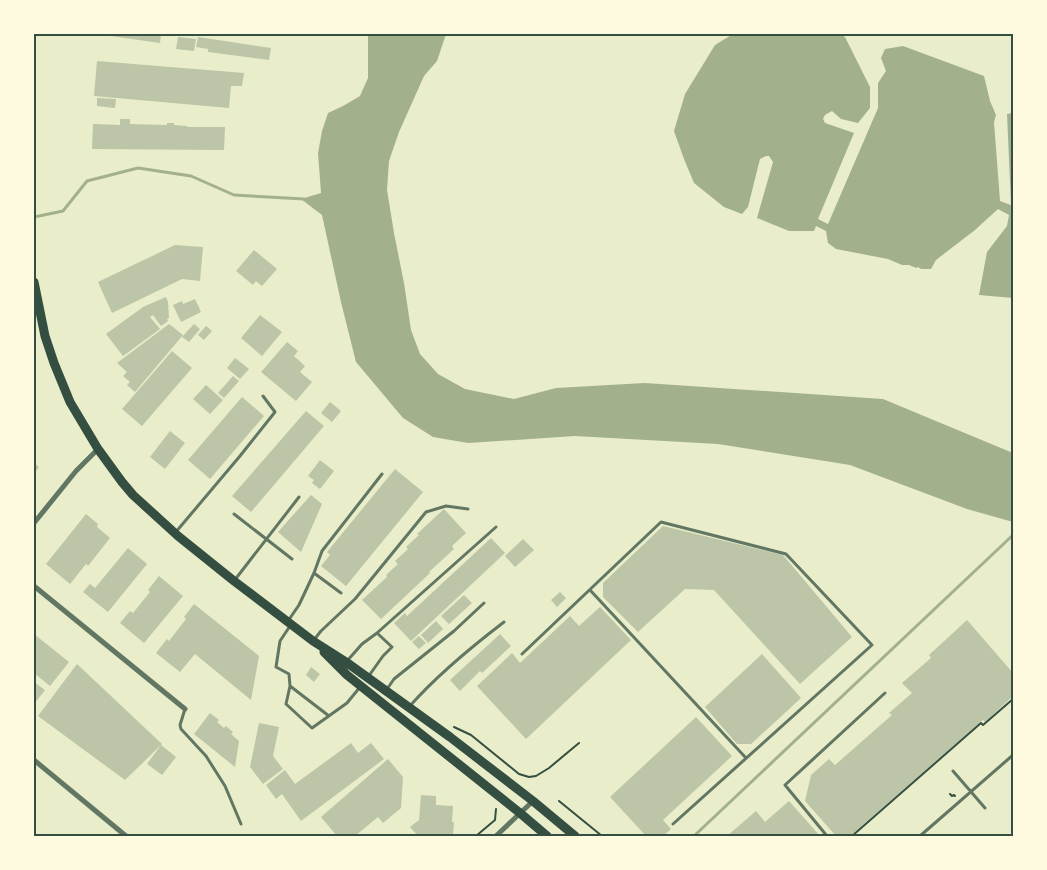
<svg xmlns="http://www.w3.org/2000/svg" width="1047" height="870" font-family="Lato,sans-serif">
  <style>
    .water { fill: #a3b18a }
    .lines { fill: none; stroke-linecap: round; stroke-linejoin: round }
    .stream { stroke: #a3b18a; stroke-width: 3 }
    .building { fill: #bcc5a7 }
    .path { stroke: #344e41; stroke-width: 2 }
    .service { stroke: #617663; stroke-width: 3 }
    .minor { stroke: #617663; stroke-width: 5 }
    .primary { stroke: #344e41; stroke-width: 9 }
    .neatline { fill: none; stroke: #344e41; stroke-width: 2 }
  </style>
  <rect width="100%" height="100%" fill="#e9edc9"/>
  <!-- water -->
  <path class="water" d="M368 34H446L437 61 424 76 399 132 389 161 387 190 394 233 404 283 411 330 420 354 438 374 465 389 514 399 556 388 645 383 883 399 1013 453V522L967 509 850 465 718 444 575 436 468 443 433 437 403 418 356 362 341 302 322 215 301 199 321 193 318 153 322 131 328 113 343 106 360 96 368 78Z
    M733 34H840L845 37 870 87V108L858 123 841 119 832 111 825 115 823 119 825 123 854 133 818 219 828 224 878 108V83L886 71 881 58 885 49 903 46 984 76 990 101 996 115 994 122 1000 201 1011 205 1007 114 1013 113V298L979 295 987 252 1007 226 1009 215 998 209 975 230 936 260 931 269H921L918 267 916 268 909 265H902L888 259 836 249 828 243 826 231 816 226 814 231H789L757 218 773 162 769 156H766L760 159 748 207 742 214 724 207 694 183 684 159 674 131 685 94 715 45Z"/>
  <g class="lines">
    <!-- stream -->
    <path class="stream" d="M34 217 63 211 87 181 138 168 191 176 234 195 304 199
      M694 836 1013 535"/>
  </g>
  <!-- building -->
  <path class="building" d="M104 34H161L160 43 104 35Z
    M178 37 196 39 194 51 176 49Z
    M198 37 271 48 269 60 208 52V49L196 47Z
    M97 61 244 73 242 86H231L229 108 94 96Z
    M97 98 116 99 115 108 97 106Z
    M120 119H130V124L167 125V123H174V125L187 126V127H225L224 150 92 149 93 124 120 125Z
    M175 245 203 247 200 281 182 279 112 313 98 282Z
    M254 250 277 269 262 286 256 281 253 285 236 271Z
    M166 297 168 302 169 318 167 319 168 321 161 326 153 315 150 317 160 329 123 356 106 334 143 307Z
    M195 299 201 312 181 322 173 305 182 301 183 304Z
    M260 315 282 332 262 356 241 338Z
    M169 324 183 335 135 392 127 385 130 382 123 376 127 372 117 363Z
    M194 324 200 329 189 342 182 337Z
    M206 326 212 331 204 340 198 335Z
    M287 342 298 351 294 356 305 366 300 372 312 382 296 401 261 372Z
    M172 351 192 368 142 426 122 409Z
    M235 358 249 369 240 379 227 368Z
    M233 376 239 381 224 398 218 393Z
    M206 385 223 400 210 414 193 399Z
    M242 397 264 416 210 479 188 460Z
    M330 402 341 411 332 422 321 413Z
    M306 411 324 426 251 512 232 496Z
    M170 431 185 443 165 469 150 457Z
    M320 460 334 471 320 489 312 483 314 480 308 476Z
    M34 463 39 467 34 474Z
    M395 469 423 492 346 586 321 566 330 555 327 552Z
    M311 495 322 504 301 552 278 532Z
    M444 509 466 533 452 546 454 549 429 572 430 573 381 619 362 600 387 577 386 575 398 564 395 561 408 549 406 547 419 535 417 534Z
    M86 514 98 524 97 527 110 538 88 566 86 564 70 584 46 564Z
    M663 526 783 555 852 637 800 684 714 590 685 589 638 632 603 597V583Z
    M491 538 505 553 411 641 394 623 405 613 407 616Z
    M523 539 534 550 515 567 505 556Z
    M128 548 147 564 108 612 83 592 90 584 95 588Z
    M159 576 183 596 144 643 120 623 130 611 133 613 150 592 148 590Z
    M560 592 566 598 557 607 551 600Z
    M464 595 472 603 449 624 441 616Z
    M194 604 259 656 251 700 195 654 180 672 156 653 167 639 169 641 186 619 184 617Z
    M600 607 631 640 526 739 477 686 512 653 520 663 570 616 579 626Z
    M967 620 1013 673V696L985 722 983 720 850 836H836L805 801 811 775 829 759 835 765 892 715 889 713 912 693 902 683 931 658 929 655Z
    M436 621 443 629 428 643 421 635Z
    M34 634 69 662 50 686 34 673Z
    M500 634 511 646 482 673 480 671 460 691 450 680Z
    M419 636 426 643 419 649 412 642Z
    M762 654 801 698 751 744H737L705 707Z
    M77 664 162 744 125 780 38 716Z
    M311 667 320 674 314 682 306 675Z
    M34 682 45 690 34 704Z
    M210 713 219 720 217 722 224 728 226 726 233 732 231 734 239 741 235 767 194 734Z
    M696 717 732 756 663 820 671 829 663 836H646L610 797Z
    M259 723 279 727 273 756 283 769 263 784 250 767Z
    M351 743 358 753 371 743 384 759 301 821 282 794 276 799 266 785 285 770 295 784Z
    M161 745 176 757 162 775 147 764Z
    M388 759 403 777 401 808 383 823 378 817 355 836H337L321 817Z
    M421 795 436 796V805L453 806 452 822H454L453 836H418L410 827 419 820Z
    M789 801 820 836H727L756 811 765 822Z"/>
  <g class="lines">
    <!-- path -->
    <path class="path" d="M454 727 471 735 519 774 529 777 536 776 549 768 579 743
      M950 794 952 796 954 795 955 796
      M559 801 602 836
      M476 836 495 820 496 809
      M852 836 981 723 983 725 1013 699"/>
    <!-- service -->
    <path class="service" d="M234 514 292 559
      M175 533 240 456 275 412 263 396
      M314 573 322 551 382 474
      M234 581 299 497
      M590 590 746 758
      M288 621 299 605 314 573 341 593
      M313 641 321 631 355 599 426 512 446 506 468 509
      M522 654 661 522 786 554 872 645 673 824
      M347 661 362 644 377 633 496 527
      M368 677 383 656 392 647 377 633
      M290 686 289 674 276 667 280 641 290 626
      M387 689 394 679 454 631 484 603
      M409 707C437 675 470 648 504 622
      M185 709 180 725 181 729 206 756 225 786 241 824
      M329 716 290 686 286 704 312 728 347 703 360 687
      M953 771 985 808
      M827 836 785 785 885 693
      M920 836 1013 755"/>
    <!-- minor -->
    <path class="minor" d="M34 523 76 471 98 449
      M34 586 185 709
      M34 760 126 836
      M496 836 533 801"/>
    <!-- primary -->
    <path class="primary" d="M34 282 45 336 54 363 70 402 98 449 122 482 133 495 178 536 234 581 313 641 346 662 450 737 533 801 575 836
      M324 652 347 675 520 813 547 836"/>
  </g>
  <!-- border -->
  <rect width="1047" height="870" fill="none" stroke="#fefae0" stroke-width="70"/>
  <rect x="35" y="35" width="977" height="800" class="neatline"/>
</svg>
